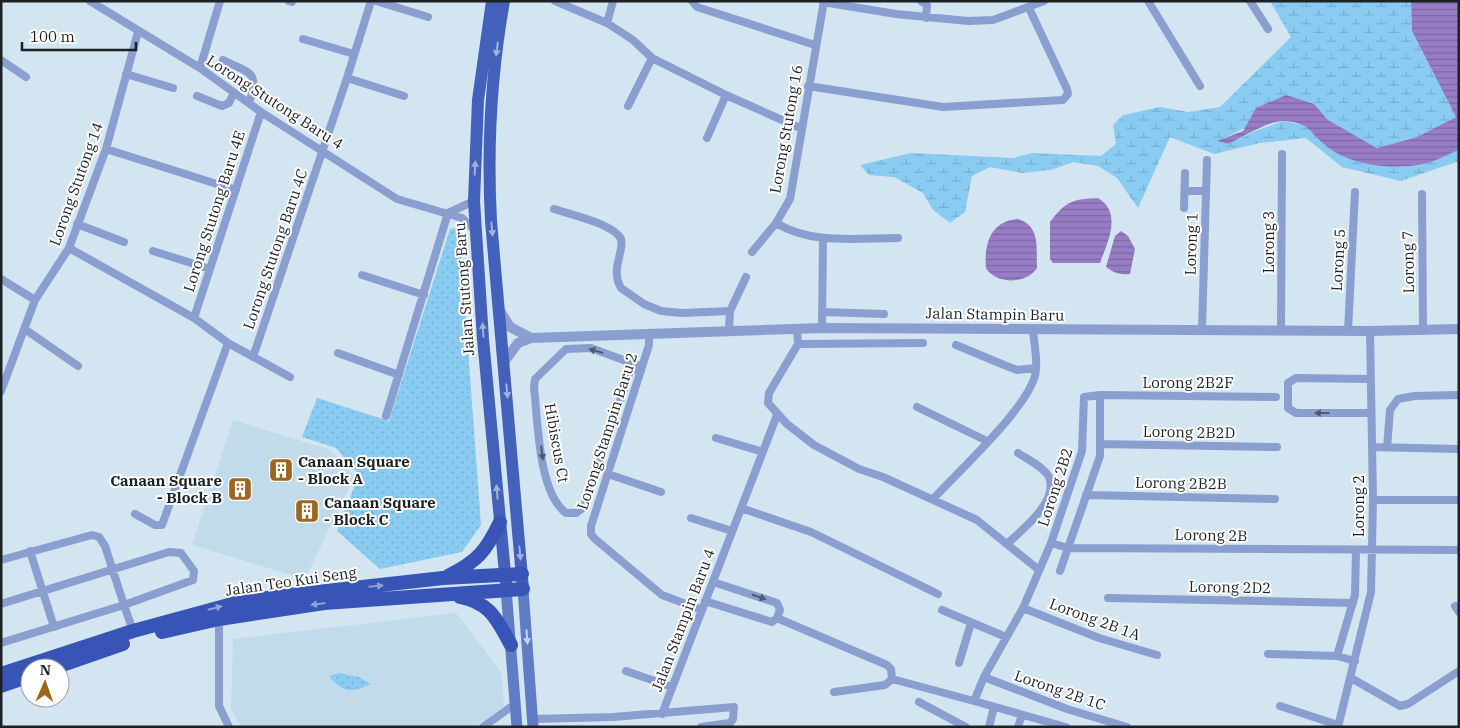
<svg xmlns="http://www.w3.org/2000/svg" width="1460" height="728" font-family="'IBM Plex Serif',serif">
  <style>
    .built { fill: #c2dbeb }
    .grass { fill: url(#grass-dots) }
    .wetland { fill: url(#wetland-marsh) }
    .water { fill: url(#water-rules) }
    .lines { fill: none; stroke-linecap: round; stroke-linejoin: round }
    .minor { stroke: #8a9ed0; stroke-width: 8 }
    .tertiary { stroke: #8a9ed0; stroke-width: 10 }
    .secondary { stroke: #607cc4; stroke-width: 11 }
    .primary { stroke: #4361bb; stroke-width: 12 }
    .trunk { stroke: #3754b6; stroke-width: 14 }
    .oneway { fill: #a1b0dd }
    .oneway2 { fill: #4d5a72 }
    .oneway3 { fill: #91a1d7 }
    .oneway4 { fill: #c7d1ea }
    .labels { text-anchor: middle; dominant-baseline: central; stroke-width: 4; stroke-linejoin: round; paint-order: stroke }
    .street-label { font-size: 15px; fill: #1b2226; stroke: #fff }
    .poi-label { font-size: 15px; font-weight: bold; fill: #1b2226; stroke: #fff; text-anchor: start }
  </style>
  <defs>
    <pattern id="grass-dots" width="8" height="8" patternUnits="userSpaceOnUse" patternTransform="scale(1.25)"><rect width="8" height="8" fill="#8acbf1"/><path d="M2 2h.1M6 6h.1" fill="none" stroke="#76aece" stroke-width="1.8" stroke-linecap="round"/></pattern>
    <pattern id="wetland-marsh" width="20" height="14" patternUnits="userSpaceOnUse" patternTransform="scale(1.25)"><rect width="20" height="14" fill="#8acbf1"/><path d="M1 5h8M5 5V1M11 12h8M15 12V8" fill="none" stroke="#76aece"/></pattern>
    <pattern id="water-rules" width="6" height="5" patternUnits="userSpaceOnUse" patternTransform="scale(1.25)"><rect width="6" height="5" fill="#987dc6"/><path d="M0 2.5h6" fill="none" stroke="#7b66a1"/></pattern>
  </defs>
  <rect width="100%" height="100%" fill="#d2e5f0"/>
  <!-- built -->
  <path class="built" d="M233 420 331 450 354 477 305 579 192 545Z
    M456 613 501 672 504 706 475 727H241L231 709 233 639Z"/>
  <!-- grass -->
  <path class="grass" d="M459 227 481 525 462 552 380 569 337 531 359 475 336 448 302 437 317 398 389 421 450 229Z
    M339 673 359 677 371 684C353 693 342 693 329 676Z"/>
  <!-- wetland -->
  <path class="wetland" d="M1270 1H1411L1412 31 1456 117 1417 137 1377 148 1328 120 1314 104 1256 108 1245 128 1218 141 1228 144 1253 132 1283 121 1309 126 1325 145 1424 164 1459 150V161L1401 181 1342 167 1306 138 1260 143 1214 154 1170 137 1138 208 1117 178 1098 166 1073 162 1051 170 1022 173 990 167 972 176 965 212 950 223 933 210 923 193 894 177 869 175 860 165 911 153 1013 158 1032 153 1101 156 1116 144 1113 125 1123 115 1160 107 1188 112 1220 107 1291 37Z"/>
  <!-- water -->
  <path class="water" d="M1411 1H1459V150C1448 154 1435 162 1423 164 1392 170 1350 166 1325 145 1308 131 1311 123 1284 121 1270 120 1241 138 1228 144L1217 141 1243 131 1256 108 1286 95 1314 104 1328 120 1377 148 1417 137 1456 117 1412 31Z
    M1098 198C1123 213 1107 243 1100 263H1053L1050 259V222C1066 201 1073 199 1098 198Z
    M1018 219C1041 226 1036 249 1037 268 1027 284 996 285 986 268 984 243 991 221 1018 219Z
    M1121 231 1128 236 1135 249 1130 274C1120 275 1114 273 1106 267L1115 236Z"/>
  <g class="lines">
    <!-- minor -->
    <path class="minor" d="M90 1 200 68 261 112 397 199 462 218 475 230
      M289 1 292 2
      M376 1 428 17
      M555 1 607 23 633 40 652 58 726 95 800 128
      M692 1 697 7 815 45
      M921 1 927 5 926 18
      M1148 1 1200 86
      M1250 1 1268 29
      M823 2 896 14 968 21 993 20 1044 1
      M607 23 613 1
      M303 39 354 54
      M1 60 26 77
      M223 60C250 74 260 70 249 103
      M200 68 220 1
      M126 74 173 88
      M347 78 404 96
      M808 86 943 107 1063 100 1068 94 1067 89 1029 8
      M197 96 222 106 229 103 234 93
      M628 106 652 58
      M707 138 726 95
      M106 149 236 190
      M1185 191H1206
      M1422 194 1423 331
      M1184 208 1185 173
      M554 209C569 214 614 224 621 239 623 245 620 252 619 258 616 268 615 278 621 288L644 304 661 311 682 313 730 311 746 277
      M448 213 474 201
      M776 223C812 245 857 238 898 238
      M77 224 124 242
      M69 248 194 318 228 343 162 525H155L135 514
      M153 251 210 269
      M752 252 776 223 790 199 824 1
      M362 275 424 295
      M1 279 35 300 69 248 106 149 138 32
      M823 312 884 314
      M194 318 261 112
      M822 328 823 238
      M797 329 798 344 769 393 768 403 787 424 814 445 859 469 883 477 977 520 1039 570
      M1202 329 1207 160
      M26 330 78 366
      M729 330 730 311
      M1281 330 1282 154
      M1348 331 1355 192
      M649 334V345L591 526V534L595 539 662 595 702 610
      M228 343 290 377
      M798 344 923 343
      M956 345 1009 367 1017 370 1036 368
      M338 353 399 375
      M253 357 347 78 371 1
      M641 371 633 369 630 371 584 507 576 513H566C538 492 538 421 534 387L535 379 566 349 591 348 642 367
      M1370 379 1296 378 1288 383V408L1296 413H1371
      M1 391 35 300
      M917 407 987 441
      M386 416 448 213
      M716 438 763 452
      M1100 444 1277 447
      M1372 447 1459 449
      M1387 448 1390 410 1398 399 1414 396 1459 395
      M608 474 661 492
      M1086 495 1275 499
      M933 499C959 471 1022 413 1034 379 1039 365 1034 344 1033 330
      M1373 500H1459
      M741 508 811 532 938 594
      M691 518 732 531
      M1008 543C1023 529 1059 501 1049 477 1044 467 1027 459 1018 453
      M1051 543 1068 548 1459 550
      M30 551 54 627
      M1 560 92 535 99 537 105 546 124 605 1 643
      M1060 571 1100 456V395
      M1108 598 1353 603
      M705 601 772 622 777 618 780 610 777 603 713 582
      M1 604 169 552 181 553 194 571 193 580 124 605 133 631
      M1455 606 1459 612
      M1023 608 1099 638 1157 655
      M942 610 1006 637
      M777 618 887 665 891 669 892 679
      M219 619V706L229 727
      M1268 654 1337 656 1355 661
      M1337 656 1355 595 1356 551
      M959 663 971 623
      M626 671 672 687
      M984 677 1067 709 1127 727
      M1351 678 1400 706 1408 704 1459 671
      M892 679 974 701
      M834 692 885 685 892 679
      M919 702 966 727
      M1280 706 1338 725
      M662 714 777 415
      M533 719 613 717 734 707 733 719 730 723 701 727
      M483 727 515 704
      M989 727 994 707
      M1018 727 1022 715
      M1066 727 974 701 984 677 1023 608 1051 543 1082 451 1084 397 1100 395 1276 397
      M1338 727 1371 592 1373 500 1370 331"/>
    <!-- tertiary -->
    <path class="tertiary" d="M500 311 510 327 531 338 822 328 1370 331 1459 329
      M504 362 518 343 531 338"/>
    <!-- secondary -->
    <path class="secondary" d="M506 589 517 727
      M523 589 533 727"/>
    <!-- primary -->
    <path class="primary" d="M492 1 478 100 474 201 483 339 506 584
      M504 1C491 74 487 147 491 221L523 589"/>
    <!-- trunk -->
    <path class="trunk" d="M448 576C478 561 486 551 500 522
      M460 597C491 603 497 620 511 645
      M162 632 219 619 324 603 523 589
      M54 668 123 644
      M1 674 133 631 236 603 273 597 443 578 522 574
      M1 686 30 676"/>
  </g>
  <!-- one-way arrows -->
  <defs><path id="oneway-solid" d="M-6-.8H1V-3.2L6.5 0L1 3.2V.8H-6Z" transform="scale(1.25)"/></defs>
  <g class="oneway">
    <use href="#oneway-solid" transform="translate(497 49) rotate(97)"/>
    <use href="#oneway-solid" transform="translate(475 168) rotate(-87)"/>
    <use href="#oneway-solid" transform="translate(492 229) rotate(84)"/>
    <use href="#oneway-solid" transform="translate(483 330) rotate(-94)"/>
    <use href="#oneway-solid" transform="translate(507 391) rotate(85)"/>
    <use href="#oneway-solid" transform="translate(497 492) rotate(-95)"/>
    <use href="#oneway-solid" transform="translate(520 553) rotate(85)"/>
  </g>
  <g class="oneway2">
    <use href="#oneway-solid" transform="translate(596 351) rotate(-164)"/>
    <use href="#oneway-solid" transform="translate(1322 413) rotate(-180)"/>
    <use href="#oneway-solid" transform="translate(542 453) rotate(83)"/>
    <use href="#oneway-solid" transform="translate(759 597) rotate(19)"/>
  </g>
  <g class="oneway3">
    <use href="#oneway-solid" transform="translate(376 586) rotate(-5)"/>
    <use href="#oneway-solid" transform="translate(318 604) rotate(173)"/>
    <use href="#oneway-solid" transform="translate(215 608) rotate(-14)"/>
  </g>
  <use class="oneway4" href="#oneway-solid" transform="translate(527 637) rotate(86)"/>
  <!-- icons -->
  <defs>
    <symbol id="building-square" viewBox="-11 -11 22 22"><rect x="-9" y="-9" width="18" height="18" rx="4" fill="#9b661f" stroke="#fff"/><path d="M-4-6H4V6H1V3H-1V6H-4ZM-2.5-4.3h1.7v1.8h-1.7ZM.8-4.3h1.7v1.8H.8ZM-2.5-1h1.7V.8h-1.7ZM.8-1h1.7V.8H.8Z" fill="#fff"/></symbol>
  </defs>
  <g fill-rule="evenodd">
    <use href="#building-square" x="267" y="456" width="28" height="28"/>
    <use href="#building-square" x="226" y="475" width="28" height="28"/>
    <use href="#building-square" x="293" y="497" width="28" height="28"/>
  </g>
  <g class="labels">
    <!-- street labels -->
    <g class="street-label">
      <text transform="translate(275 102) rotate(33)">Lorong Stutong Baru 4</text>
      <text transform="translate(786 129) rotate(-80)">Lorong Stutong 16</text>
      <text transform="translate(76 184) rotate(-70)">Lorong Stutong 14</text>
      <text transform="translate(214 211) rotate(-72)">Lorong Stutong Baru 4E</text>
      <text transform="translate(1268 242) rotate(-90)">Lorong 3</text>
      <text transform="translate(1191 244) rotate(-88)">Lorong 1</text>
      <text transform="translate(275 249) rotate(-71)">Lorong Stutong Baru 4C</text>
      <text transform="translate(1338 260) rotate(-87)">Lorong 5</text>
      <text transform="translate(1408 262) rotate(-91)">Lorong 7</text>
      <text transform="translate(464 289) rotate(-94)">Jalan Stutong Baru</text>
      <text transform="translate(995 314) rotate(1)">Jalan Stampin Baru</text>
      <text x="1188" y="382">Lorong 2B2F</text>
      <text transform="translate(607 431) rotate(-72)">Lorong Stampin Baru 2</text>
      <text transform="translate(1189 432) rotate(1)">Lorong 2B2D</text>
      <text transform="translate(557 443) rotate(80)">Hibiscus Ct</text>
      <text transform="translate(1181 483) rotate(1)">Lorong 2B2B</text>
      <text transform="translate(1055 487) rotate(-72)">Lorong 2B2</text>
      <text transform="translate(1358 506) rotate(-90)">Lorong 2</text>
      <text transform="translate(1211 535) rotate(1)">Lorong 2B</text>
      <text transform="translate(291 581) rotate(-8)">Jalan Teo Kui Seng</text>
      <text transform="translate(1230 587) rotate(1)">Lorong 2D2</text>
      <text transform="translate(1095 619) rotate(20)">Lorong 2B 1A</text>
      <text transform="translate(683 620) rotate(-69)">Jalan Stampin Baru 4</text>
      <text transform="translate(1060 690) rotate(19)">Lorong 2B 1C</text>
    </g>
    <!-- poi labels -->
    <g class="poi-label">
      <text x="298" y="461">Canaan Square<tspan x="298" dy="17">- Block A</tspan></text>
      <text x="222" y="480" text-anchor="end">Canaan Square<tspan x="222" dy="17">- Block B</tspan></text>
      <text x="324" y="502">Canaan Square<tspan x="324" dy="17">- Block C</tspan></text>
    </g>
  </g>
  <!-- border -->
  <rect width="1460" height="728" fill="none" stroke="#1b2226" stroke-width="5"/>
  <!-- north arrow -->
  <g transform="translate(45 683) rotate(2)"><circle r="24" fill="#ffffff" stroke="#a4a7a8"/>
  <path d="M0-4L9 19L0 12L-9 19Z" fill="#9b661f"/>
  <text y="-8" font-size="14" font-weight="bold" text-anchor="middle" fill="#1b2226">N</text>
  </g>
  <!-- scale -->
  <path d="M22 42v8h114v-8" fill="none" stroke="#1b2226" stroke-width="2.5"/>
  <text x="30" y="42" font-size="15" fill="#1b2226" stroke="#ffffff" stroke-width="4" paint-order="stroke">100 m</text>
</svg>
